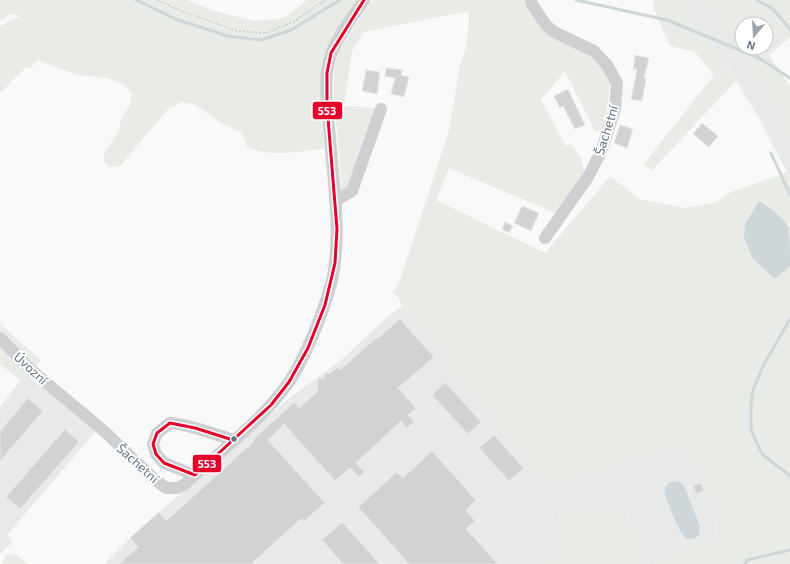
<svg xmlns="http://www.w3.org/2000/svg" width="790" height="564" font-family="'Exo 2',sans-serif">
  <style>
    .built { fill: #e8e9e9 }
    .green { fill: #e8ebe6; fill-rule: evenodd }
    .water { fill: #ced6d9 }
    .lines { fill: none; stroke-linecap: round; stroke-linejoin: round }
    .stream { stroke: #ced6d9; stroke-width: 3 }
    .building { fill: #d0d2d3; stroke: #e8e8e8 }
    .path { stroke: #cbcccd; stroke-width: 1.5; stroke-dasharray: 2 2; stroke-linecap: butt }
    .minor { stroke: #cecfd0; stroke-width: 12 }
    .bus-1-casing { stroke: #fff; stroke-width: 6 }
    .bus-1 { stroke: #e4002b; stroke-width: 3 }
    .bus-dot { fill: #657683; stroke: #fff; stroke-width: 1.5 }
    .labels { text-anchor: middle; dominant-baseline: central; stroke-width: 4; stroke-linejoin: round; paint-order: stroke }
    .street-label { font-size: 13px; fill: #657683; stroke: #fff }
    .line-badge { stroke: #fff; stroke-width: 1.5 }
    .badge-label { font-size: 11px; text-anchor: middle; font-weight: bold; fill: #fff }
  </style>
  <rect width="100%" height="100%" fill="#f9f9f9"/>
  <!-- built -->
  <path class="built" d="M679 0H705L749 60 790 134V178L761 122 731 72Z
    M402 306 442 349 457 378 490 416 546 484 686 445 717 510 716 540 657 564H650L627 513 558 509 566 546 548 564H104L130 538 288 399 339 362 386 318Z
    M28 371 96 431 7 535 13 542 0 554V407Z"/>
  <!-- green -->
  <path class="green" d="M0 0H187L214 11 254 21 279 19 287 16 307 0H357L338 31 322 106 324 149C299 151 270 158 247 147L242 133 221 123 194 104 180 102 177 105 169 108 120 166 110 167 103 161 105 152 118 132 122 117 130 106 132 94C117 73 95 79 75 74 63 70 50 65 37 60L31 68 27 67 14 78 2 92 0 90V27L8 21 21 16 11 14 0 21Z
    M372 0H529L530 4 603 68 610 83 605 131H595L565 71 541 100 566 146 571 143 581 158 585 173 572 194 555 213 449 168 436 200 545 253 610 176 639 199 685 208 716 202 731 192 787 172 790 178V230L785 222 774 278 790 266V564H657L716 539 717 510 686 445 546 484 490 416 457 378 442 349 402 306 397 295 392 292 395 290 400 280 449 131 460 65 467 45 469 11 364 32 352 51 344 106 377 108 354 182 342 193 334 97V76L335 62 338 51Z
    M653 0H682L736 81 652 170 643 165 714 75 695 52 670 46 654 10Z
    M705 0H790V37L769 55 790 87V134L749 60ZM742 24H766V48H742Z
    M0 324 41 360 21 381 0 364Z
    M558 508 627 513 650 564H548L566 546Z
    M6 554 17 555 28 564H2Z"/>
  <!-- water -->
  <path class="water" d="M759 201C770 208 784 217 789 229 790 234 790 258 790 266L775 279 753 259 744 238 745 224Z
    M675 481 680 482 684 486 700 526 699 535C695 539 690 541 685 537 679 533 669 504 665 496 664 488 666 482 675 481Z"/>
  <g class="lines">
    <!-- stream -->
    <path class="stream" d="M136 0 178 20 228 36 261 40 291 30 340 0
      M576 0 667 20 759 58 790 78
      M757 0 773 9 790 29
      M771 153 790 195
      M790 319 762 368 753 390 751 405V430L762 454 790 476
      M745 564 747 560 790 550"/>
  </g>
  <!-- building -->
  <path class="building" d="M635 55 649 58 644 78 646 79 642 101 631 99 637 69H633Z
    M386 68 402 70 401 75 409 77 404 97 391 94 395 78 385 76Z
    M366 70 380 72 377 94 362 91Z
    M568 89 585 125 575 129 563 106 560 108 554 96Z
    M702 123 718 136 709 147 693 134Z
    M620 125 633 129 627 148 614 143Z
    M522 206 539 213 531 231 514 223Z
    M505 222 513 226 509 233 502 229Z
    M400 319 434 357 398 388 416 408 408 415 414 422 407 428 401 421 356 463 364 472 359 477 350 468 335 481 284 424 268 440 325 503 304 521 302 518 251 564H119L138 547 130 538 159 512 166 521 250 445 254 441 253 440 294 402 299 408 317 392 318 378 324 379 325 373H331L337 367 340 370 377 337 378 338Z
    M445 382 481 422 468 434 432 395Z
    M28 398 43 411 0 461V431Z
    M65 429 79 442 20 509 6 497Z
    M494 435 524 468 509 481 479 448Z
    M432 451 476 500 466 510 475 521 466 529 498 564H409L358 507 397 472 403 478Z
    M701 483 704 491 696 494 693 486Z
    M342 522 380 564H343L322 540Z"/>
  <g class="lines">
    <!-- path -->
    <path class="path" d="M157 0 179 10 237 31 266 33 295 21 325 0"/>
    <!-- minor -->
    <path class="minor" d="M531 0 532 4 546 25 554 32 594 51 607 65 617 83 615 109 601 152 588 177 545 238
      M335 201 352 191 381 109
      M0 338 30 369 104 431 153 478 166 488H177L185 484C220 451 261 422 289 382 301 364 310 343 318 323 325 304 333 283 335 262 340 218 332 170 329 126 327 103 323 77 331 54 338 35 353 17 364 0
      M195 475 164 463 156 454 153 444 157 433 170 423C194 425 211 434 234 440"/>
    <defs>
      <path id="bus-1" d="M170 423 195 428 233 440 195 475 164 463 156 454 153 444 157 433Z
        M233 440 271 405 289 382 308 348 325 305 335 263 337 229 327 106V73L331 53 364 0"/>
    </defs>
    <!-- bus-1 casing -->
    <use href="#bus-1" class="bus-1-casing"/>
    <!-- bus-1 -->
    <use href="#bus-1" class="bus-1"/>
  </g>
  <!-- markers -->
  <circle class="bus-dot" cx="234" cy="439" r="3.5"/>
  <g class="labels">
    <!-- street labels -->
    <g class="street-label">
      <text transform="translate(606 130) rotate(-73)">Šachetní</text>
      <text transform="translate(31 368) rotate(43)">Úvozní</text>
      <text transform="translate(138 463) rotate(42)">Šachetní</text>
    </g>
  </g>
  <g class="line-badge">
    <rect x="312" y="101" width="31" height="19" rx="4" fill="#e4002b"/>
    <rect x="192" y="454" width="30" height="19" rx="4" fill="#e4002b"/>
  </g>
  <g class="badge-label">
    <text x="327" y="115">553</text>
    <text x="207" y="468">553</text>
  </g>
  <!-- north arrow -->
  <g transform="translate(754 36) rotate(198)"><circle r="19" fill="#ffffff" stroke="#c1c8cd"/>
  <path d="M0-3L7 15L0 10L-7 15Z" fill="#99a4ac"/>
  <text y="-6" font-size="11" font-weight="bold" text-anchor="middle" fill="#657683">N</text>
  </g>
</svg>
